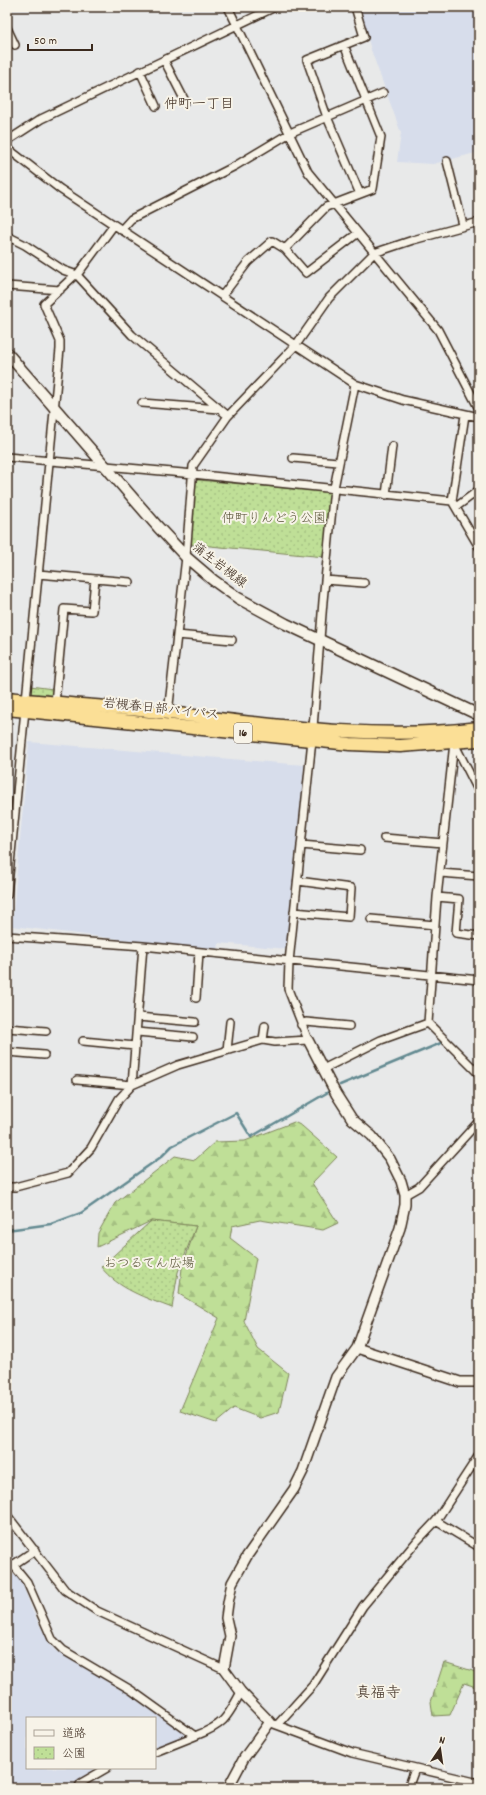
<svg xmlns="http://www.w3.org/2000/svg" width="486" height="1795" font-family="Dekko,'Klee One',sans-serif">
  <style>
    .built { fill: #d7ddeb }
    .forest { fill: url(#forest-firs); stroke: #7d845a }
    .park { fill: url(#park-dots); stroke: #7d845a }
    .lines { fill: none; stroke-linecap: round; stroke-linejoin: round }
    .stream { stroke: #638a91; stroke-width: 2.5 }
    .minor-casing { stroke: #3b2a1e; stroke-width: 10 }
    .tertiary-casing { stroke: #3b2a1e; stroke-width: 12 }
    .secondary-casing { stroke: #3b2a1e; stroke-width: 13 }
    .trunk-casing { stroke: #3b2a1e; stroke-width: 15 }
    .minor { stroke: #f7f3e8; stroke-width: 7 }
    .tertiary { stroke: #f7f3e8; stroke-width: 9 }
    .secondary { stroke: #f7f3e8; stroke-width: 10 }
    .trunk { stroke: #fbdf96; stroke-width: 12 }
    .labels { text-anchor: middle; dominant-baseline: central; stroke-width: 4; stroke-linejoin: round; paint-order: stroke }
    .shield { fill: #f7f3e8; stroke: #73665b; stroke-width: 1 }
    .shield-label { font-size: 12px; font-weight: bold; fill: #3b2a1e }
    .park-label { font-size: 13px; fill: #5c573c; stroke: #f7f3e8 }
    .street-label { font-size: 13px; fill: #3b2a1e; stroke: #f7f3e8 }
    .neighbourhood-label { font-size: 14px; fill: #3b2a1e; stroke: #f7f3e8 }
    .quarter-label { font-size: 15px; fill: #3b2a1e; stroke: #f7f3e8 }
  </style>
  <defs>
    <pattern id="forest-firs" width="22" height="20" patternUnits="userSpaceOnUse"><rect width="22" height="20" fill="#bfdf97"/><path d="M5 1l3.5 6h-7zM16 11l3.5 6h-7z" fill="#a5c082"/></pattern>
    <pattern id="park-dots" width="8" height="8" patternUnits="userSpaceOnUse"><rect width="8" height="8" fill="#bfdf97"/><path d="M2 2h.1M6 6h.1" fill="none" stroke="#a5c082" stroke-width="1.8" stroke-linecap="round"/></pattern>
  </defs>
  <rect width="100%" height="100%" fill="#e8e9e9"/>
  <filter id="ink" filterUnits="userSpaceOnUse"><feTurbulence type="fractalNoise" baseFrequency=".025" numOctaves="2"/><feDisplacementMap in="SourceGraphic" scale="8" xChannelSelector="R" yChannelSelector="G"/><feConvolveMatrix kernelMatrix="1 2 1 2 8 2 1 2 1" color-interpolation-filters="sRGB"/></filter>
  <g filter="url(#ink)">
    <!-- built -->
    <path class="built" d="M359 7H479V152L433 164 397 162 401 133 371 50Z
      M29 742 304 765 288 949 219 943 218 951 12 926Z
      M12 1574 19 1578 23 1586 33 1612 50 1645 56 1651 103 1677 187 1733 188 1736 179 1741 155 1748V1718H27V1768H96L79 1781 74 1788H7V1577Z"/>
    <!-- forest -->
    <path class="forest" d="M294 1122 302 1126 337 1157 312 1183 338 1223 323 1230 260 1220 232 1226 230 1238 256 1258 244 1321 258 1349 288 1373 279 1412 260 1418 234 1408 216 1423 180 1411 219 1318 179 1294 182 1268 196 1226 151 1221 97 1247 98 1233 115 1203 175 1156 195 1160 215 1142 245 1141Z
      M444 1662 479 1673V1688L464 1683 450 1715 433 1716 431 1702Z"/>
    <!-- park -->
    <path class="park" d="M198 480 328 492 331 494 325 557 189 544 195 483Z
      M30 686 53 689 52 696 30 694Z
      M151 1221 196 1226 178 1272 172 1308C146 1298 118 1289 101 1267Z"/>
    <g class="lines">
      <!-- stream -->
      <path class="stream" d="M340 1085 441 1043
        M7 1230 51 1224 81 1213 161 1157 172 1146 236 1113 251 1137 330 1091"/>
      <defs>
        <path id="minor" d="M228 7 308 172 438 330 479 409
          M7 28 15 45
          M344 45 381 137 373 189 360 194 327 117 307 60 364 37 355 7
          M164 60 185 101
          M140 71 156 106
          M7 141 41 119 275 7
          M7 148 60 189 355 384 403 400 479 417
          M447 161 463 225
          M121 230 131 219 235 166 290 133 383 93
          M7 236 25 245 63 270 77 275 132 335 228 416
          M285 249 326 207 360 194
          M77 275 114 225
          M7 286 60 290
          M222 296 248 262 272 241 285 249 306 273 358 233
          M142 403 219 409
          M465 415 452 501 479 547
          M7 457 183 473 452 501
          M293 458 338 462
          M386 495 392 446
          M456 507 479 490
          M38 574 130 582
          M325 580 364 583
          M177 635 232 640
          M26 700 60 349V341L44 304 75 275
          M55 703 64 609 92 611 95 579
          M168 713 186 557 193 466 228 416 296 345 329 298 374 253 413 240 479 222
          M454 743 437 897 428 1023 479 1074
          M454 743 479 792
          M384 838 443 843
          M301 845 360 850
          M440 873 479 876
          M7 895 25 710
          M437 897 459 899 456 933 479 936
          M294 912 349 917 351 888 298 881
          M371 919 435 925
          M7 936 143 946 479 980
          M196 998 199 952
          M138 1017 195 1022
          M301 1025 306 1022 349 1026
          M7 1028 46 1031
          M137 1032 193 1037
          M263 1040 265 1026
          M83 1041 135 1046
          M227 1050 230 1022
          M7 1052 44 1055
          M323 1069 381 1040 428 1023
          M77 1080 132 1085
          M132 1085 143 946
          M7 1187H15L68 1173 91 1148 119 1099 132 1085 178 1065 263 1040 275 1042 308 1040 288 989 289 962 312 740 323 601 334 488 355 384
          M405 1195 419 1187 479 1121
          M7 1515 65 1590 97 1611 224 1669
          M436 1521 479 1547
          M14 1566 27 1582 52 1639 63 1650 131 1690 195 1736C224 1725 227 1718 241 1692
          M7 1569 35 1550
          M274 1724 352 1753 479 1783
          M277 1725 313 1685 363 1606 417 1541 436 1521 479 1455
          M155 1752 195 1736
          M78 1788 81 1783 107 1768
          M408 1788 415 1769"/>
        <path id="tertiary" d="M357 1348 460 1382H479
          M228 1788 244 1758 270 1722 241 1692 224 1669 230 1636 226 1618 228 1603 232 1583 247 1556 294 1489 303 1471 336 1377 357 1348 400 1228 405 1205V1195L401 1181 390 1159 372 1136 352 1119 336 1094 308 1040"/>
        <path id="secondary" d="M7 353 158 527 186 557 213 580 238 598 286 624 479 715"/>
        <path id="trunk" d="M7 698C61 704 115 707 169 713 272 725 376 741 479 728
          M7 709 350 744 400 746 479 740"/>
      </defs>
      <!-- minor casing -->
      <use href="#minor" class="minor-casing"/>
      <!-- tertiary casing -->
      <use href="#tertiary" class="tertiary-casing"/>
      <!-- secondary casing -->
      <use href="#secondary" class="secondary-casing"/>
      <!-- trunk casing -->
      <use href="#trunk" class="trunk-casing"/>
      <!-- minor -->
      <use href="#minor" class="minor"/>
      <!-- tertiary -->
      <use href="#tertiary" class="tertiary"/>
      <!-- secondary -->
      <use href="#secondary" class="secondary"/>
      <!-- trunk -->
      <use href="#trunk" class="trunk"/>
    </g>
  </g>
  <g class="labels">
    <!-- shield labels -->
    <rect class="shield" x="234" y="723" width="18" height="20" rx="3"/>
    <g class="shield-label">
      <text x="243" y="733">16</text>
    </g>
    <!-- park labels -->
    <g class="park-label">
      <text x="274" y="519">仲町りんどう公園</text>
      <text x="149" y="1264">おつるてん広場</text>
    </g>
    <!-- street labels -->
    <g class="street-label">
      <text transform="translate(219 566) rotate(38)">蒲生岩槻線</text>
      <text transform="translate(161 710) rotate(6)">岩槻春日部バイパス</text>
    </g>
    <!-- neighbourhood labels -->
    <g class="neighbourhood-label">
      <text x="199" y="105">仲町一丁目</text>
    </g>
    <!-- quarter labels -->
    <g class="quarter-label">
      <text x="378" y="1694">真福寺</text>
    </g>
  </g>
  <!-- margin -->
  <rect width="486" height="1795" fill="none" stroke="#f7f3e8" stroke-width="24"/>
  <rect x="12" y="12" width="462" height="1771" fill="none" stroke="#3b2a1e" stroke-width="1.5" filter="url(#ink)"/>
  <!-- legend -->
  <rect x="26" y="1717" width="130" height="52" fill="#f7f3e8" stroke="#aca397"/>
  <rect x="34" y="1730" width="20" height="6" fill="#f7f3e8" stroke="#aca397"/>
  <text x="62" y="1737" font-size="12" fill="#3b2a1e">道路</text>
  <rect x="34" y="1747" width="20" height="12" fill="url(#park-dots)" stroke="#aca397"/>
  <text x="62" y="1757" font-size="12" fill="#3b2a1e">公園</text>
  <!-- north arrow -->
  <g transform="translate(440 1749) rotate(13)" stroke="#f7f3e8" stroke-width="3" paint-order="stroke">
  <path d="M0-3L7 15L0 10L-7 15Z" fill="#3b2a1e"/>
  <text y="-6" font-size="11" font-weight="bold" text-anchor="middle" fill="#3b2a1e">N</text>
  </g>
  <!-- scale -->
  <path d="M28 44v6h64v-6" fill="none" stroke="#3b2a1e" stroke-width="2"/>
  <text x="34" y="44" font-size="12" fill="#3b2a1e" stroke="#f7f3e8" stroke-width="3" paint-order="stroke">50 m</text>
</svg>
